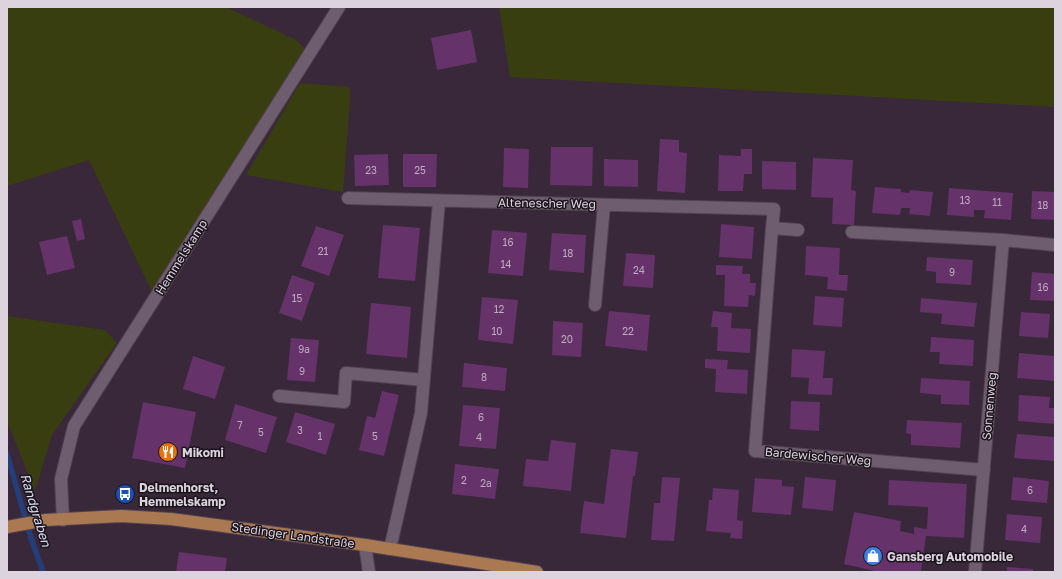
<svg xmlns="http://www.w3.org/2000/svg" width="1062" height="579" font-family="'Golos Text',sans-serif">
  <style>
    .green { fill: #393e11 }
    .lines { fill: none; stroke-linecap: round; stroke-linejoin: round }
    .stream { stroke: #243e7a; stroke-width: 5.5 }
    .building { fill: #653269 }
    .minor-casing { stroke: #504351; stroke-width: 14 }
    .major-casing { stroke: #504351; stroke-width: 14 }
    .minor { stroke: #6e5c6f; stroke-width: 12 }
    .major { stroke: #aa7951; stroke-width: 12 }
    .labels { text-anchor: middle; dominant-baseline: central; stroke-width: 3; stroke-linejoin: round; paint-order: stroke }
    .number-label { font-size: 10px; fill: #bfabc1 }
    .street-label { font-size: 12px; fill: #ddd3de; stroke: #1b141c }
    .poi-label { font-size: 12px; font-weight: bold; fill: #ddd3de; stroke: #1b141c; text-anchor: start }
    .water-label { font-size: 13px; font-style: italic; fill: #d2dcee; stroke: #1b141c }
  </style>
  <rect width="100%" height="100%" fill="#382839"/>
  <!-- green -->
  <path class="green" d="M7 7H226L296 40 306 50 152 292 89 160 7 186Z
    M499 7H1055V107L510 77Z
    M300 83 350 87V100L343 192 246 175Z
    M7 316 105 330 117 343 52 435 35 491 7 421Z"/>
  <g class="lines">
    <!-- stream -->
    <path class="stream" d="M7 454 31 538 43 572"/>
  </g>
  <!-- building -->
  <path class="building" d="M471 30 477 62 437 70 431 38Z
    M660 139 679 140V152L687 153 685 193 657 191Z
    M551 147H593L592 186 550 185Z
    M504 148 529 149 528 188 503 187Z
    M741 149H752V174H744L743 191H718L719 155 741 156Z
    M388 154 389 185 355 186 354 155Z
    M403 154H437L436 187H403Z
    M813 158 853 160 851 190 856 191 854 225 832 224 833 198 811 197Z
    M604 159 638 160V187L604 186Z
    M762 161 796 162V190L762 189Z
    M875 187 901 189V192L909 193 910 190 933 192 930 216 909 214 910 208H901L900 215 872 213Z
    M949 188 1013 193 1011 220 984 218 985 210H974V217L947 215Z
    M1032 191 1055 192V220L1031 219Z
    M81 219 85 239 77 241 72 221Z
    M721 224 754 227 752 259 719 257Z
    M383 225 420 228 415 281 378 278Z
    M316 226 344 235 329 276 301 266Z
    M492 230 527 233 523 276 488 273Z
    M552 233 586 235 584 273 549 270Z
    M67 236 75 268 47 275 39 242Z
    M806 246 840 248 839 275H848L847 291 827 289 828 277 805 275Z
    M626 253 655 255 653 288 623 286Z
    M927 257 973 260 971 285 936 283V272L926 271Z
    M716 265 743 266 742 274H750V283H756L755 296 749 295 748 307 724 306 725 275H716Z
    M1032 272 1055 274V301L1030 300Z
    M292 275 315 283 302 321 279 313Z
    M815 296 844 298 842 327 813 325Z
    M482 297 518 300 513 344 478 340Z
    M921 298 977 303 974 327 941 324 942 314 920 312Z
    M371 303 411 307 407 358 366 354Z
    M609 311 650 315 647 351 605 346Z
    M713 311 732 313 731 328 751 329 750 353 717 351 718 327H711Z
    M1021 312 1050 314 1048 338 1019 336Z
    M553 321 583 323 581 357 552 355Z
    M931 337 974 340 973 366 939 364 940 352H930Z
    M291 338 319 340 315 382 287 380Z
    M792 349 825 351 823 378H833L832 395 808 394 809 378 791 377Z
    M1019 353 1055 356V381L1017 378Z
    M193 356 225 367 215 399 183 389Z
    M705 359 728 360 727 369 748 370 747 394 715 392 716 369 705 368Z
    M464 363 507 368 505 391 462 387Z
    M921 378 970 381 969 405 941 404V395L920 393Z
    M382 391 399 395 384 456 359 450 367 416 375 418Z
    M1019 395 1050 397 1049 408H1055V424L1018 421Z
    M791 401 820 402 819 431 790 429Z
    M143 402 196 412 185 468 132 458Z
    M235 404 277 417 266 453 225 440Z
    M463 405 500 408 496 449 459 446Z
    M295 412 335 424 326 455 286 442Z
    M907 420 962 423 960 448 911 445V434L906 433Z
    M1017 434 1055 437V461L1014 458Z
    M551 440 576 443 571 491 523 486 526 459 548 461Z
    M611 449 638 452 635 476H633L626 538 580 533 584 501 604 504Z
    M455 464 499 469 495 499 452 494Z
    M662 477 680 478 674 541 651 540 654 503H660Z
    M805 477 836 480 833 511 802 508Z
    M1013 477 1049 481 1047 503 1011 500Z
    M755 478 782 480V486L794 487 791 515 752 512Z
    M889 480 967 484 964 538 926 536 921 572H879L844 564 854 512 901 521 900 531 914 534V527L927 529 928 507 888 505Z
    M713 488 739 490 737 520 743 521 742 539 730 538 731 533 706 531 709 500H712Z
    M1007 514 1042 517 1040 543 1005 540Z
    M179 552 227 558 225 572H176Z
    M1007 567 1033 569V572H1007Z"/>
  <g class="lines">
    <defs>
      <path id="minor" d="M348 198 774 209 772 228 798 230
        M772 228 755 451 984 470
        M852 232 1003 240
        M595 305 604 205
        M279 396 344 402 346 373 424 380
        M63 520 61 479 74 426 339 7
        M365 545 369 572
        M390 549 421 413 439 201
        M975 572 1003 240 1055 245"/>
      <path id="major" d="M7 527 46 520 121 516 171 519 365 545 537 572"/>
    </defs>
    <!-- minor casing -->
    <use href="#minor" class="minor-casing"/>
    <!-- major casing -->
    <use href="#major" class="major-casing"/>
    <!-- minor -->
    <use href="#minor" class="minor"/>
    <!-- major -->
    <use href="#major" class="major"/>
  </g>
  <!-- icons -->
  <defs>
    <symbol id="restaurant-disc" viewBox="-11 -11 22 22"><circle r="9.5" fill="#e8710a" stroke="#1b141c"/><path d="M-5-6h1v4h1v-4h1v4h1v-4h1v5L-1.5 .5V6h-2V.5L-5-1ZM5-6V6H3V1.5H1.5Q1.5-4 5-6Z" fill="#fff"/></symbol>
    <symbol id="bus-disc" viewBox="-11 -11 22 22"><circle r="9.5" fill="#1a4fb4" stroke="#1b141c"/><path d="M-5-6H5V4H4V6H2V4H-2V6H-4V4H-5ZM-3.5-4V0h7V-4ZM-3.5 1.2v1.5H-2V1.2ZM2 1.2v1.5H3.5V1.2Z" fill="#fff"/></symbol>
    <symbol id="shop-disc" viewBox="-11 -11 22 22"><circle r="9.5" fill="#3f7fe0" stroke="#1b141c"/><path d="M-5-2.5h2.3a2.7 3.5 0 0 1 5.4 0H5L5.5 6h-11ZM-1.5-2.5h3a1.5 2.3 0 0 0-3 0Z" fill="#fff"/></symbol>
  </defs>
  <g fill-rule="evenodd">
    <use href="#restaurant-disc" x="157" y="441" width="22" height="22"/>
    <use href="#bus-disc" x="114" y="483" width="22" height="22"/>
    <use href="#shop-disc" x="862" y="545" width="22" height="22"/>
  </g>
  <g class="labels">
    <!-- number labels -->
    <g class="number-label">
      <text x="371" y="170">23</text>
      <text x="420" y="170">25</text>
      <text x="965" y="200">13</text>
      <text x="997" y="202">11</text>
      <text x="1043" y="205">18</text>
      <text x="508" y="242">16</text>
      <text x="323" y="251">21</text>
      <text x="568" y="253">18</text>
      <text x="506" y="264">14</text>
      <text x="639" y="270">24</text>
      <text x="952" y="272">9</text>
      <text x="1043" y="287">16</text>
      <text x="297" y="298">15</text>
      <text x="499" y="309">12</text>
      <text x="497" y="331">10</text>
      <text x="628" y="331">22</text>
      <text x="567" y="339">20</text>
      <text x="304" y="349">9a</text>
      <text x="302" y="371">9</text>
      <text x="484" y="377">8</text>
      <text x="481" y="417">6</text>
      <text x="240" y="425">7</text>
      <text x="300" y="430">3</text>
      <text x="261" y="432">5</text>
      <text x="320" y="436">1</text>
      <text x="375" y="436">5</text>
      <text x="479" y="437">4</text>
      <text x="464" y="480">2</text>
      <text x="486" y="483">2a</text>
      <text x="1030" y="490">6</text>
      <text x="1024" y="529">4</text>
    </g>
    <!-- street labels -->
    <g class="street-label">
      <text transform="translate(547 203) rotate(1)">Altenescher Weg</text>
      <text transform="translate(181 257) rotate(-58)">Hemmelskamp</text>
      <text transform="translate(989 406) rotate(-85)">Sonnenweg</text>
      <text transform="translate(818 456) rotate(5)">Bardewischer Weg</text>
      <text transform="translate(293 535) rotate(8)">Stedinger Landstraße</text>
    </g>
    <!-- poi labels -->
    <g class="poi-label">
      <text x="182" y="452">Mikomi</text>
      <text x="139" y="487">Delmenhorst,<tspan x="139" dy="14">Hemmelskamp</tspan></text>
      <text x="887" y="556">Gansberg Automobile</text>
    </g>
    <!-- water labels -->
    <g class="water-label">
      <text transform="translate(36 510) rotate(73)">Randgraben</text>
    </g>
  </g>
  <!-- border -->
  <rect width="1062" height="579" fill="none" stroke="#ddd3de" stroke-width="16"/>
</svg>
